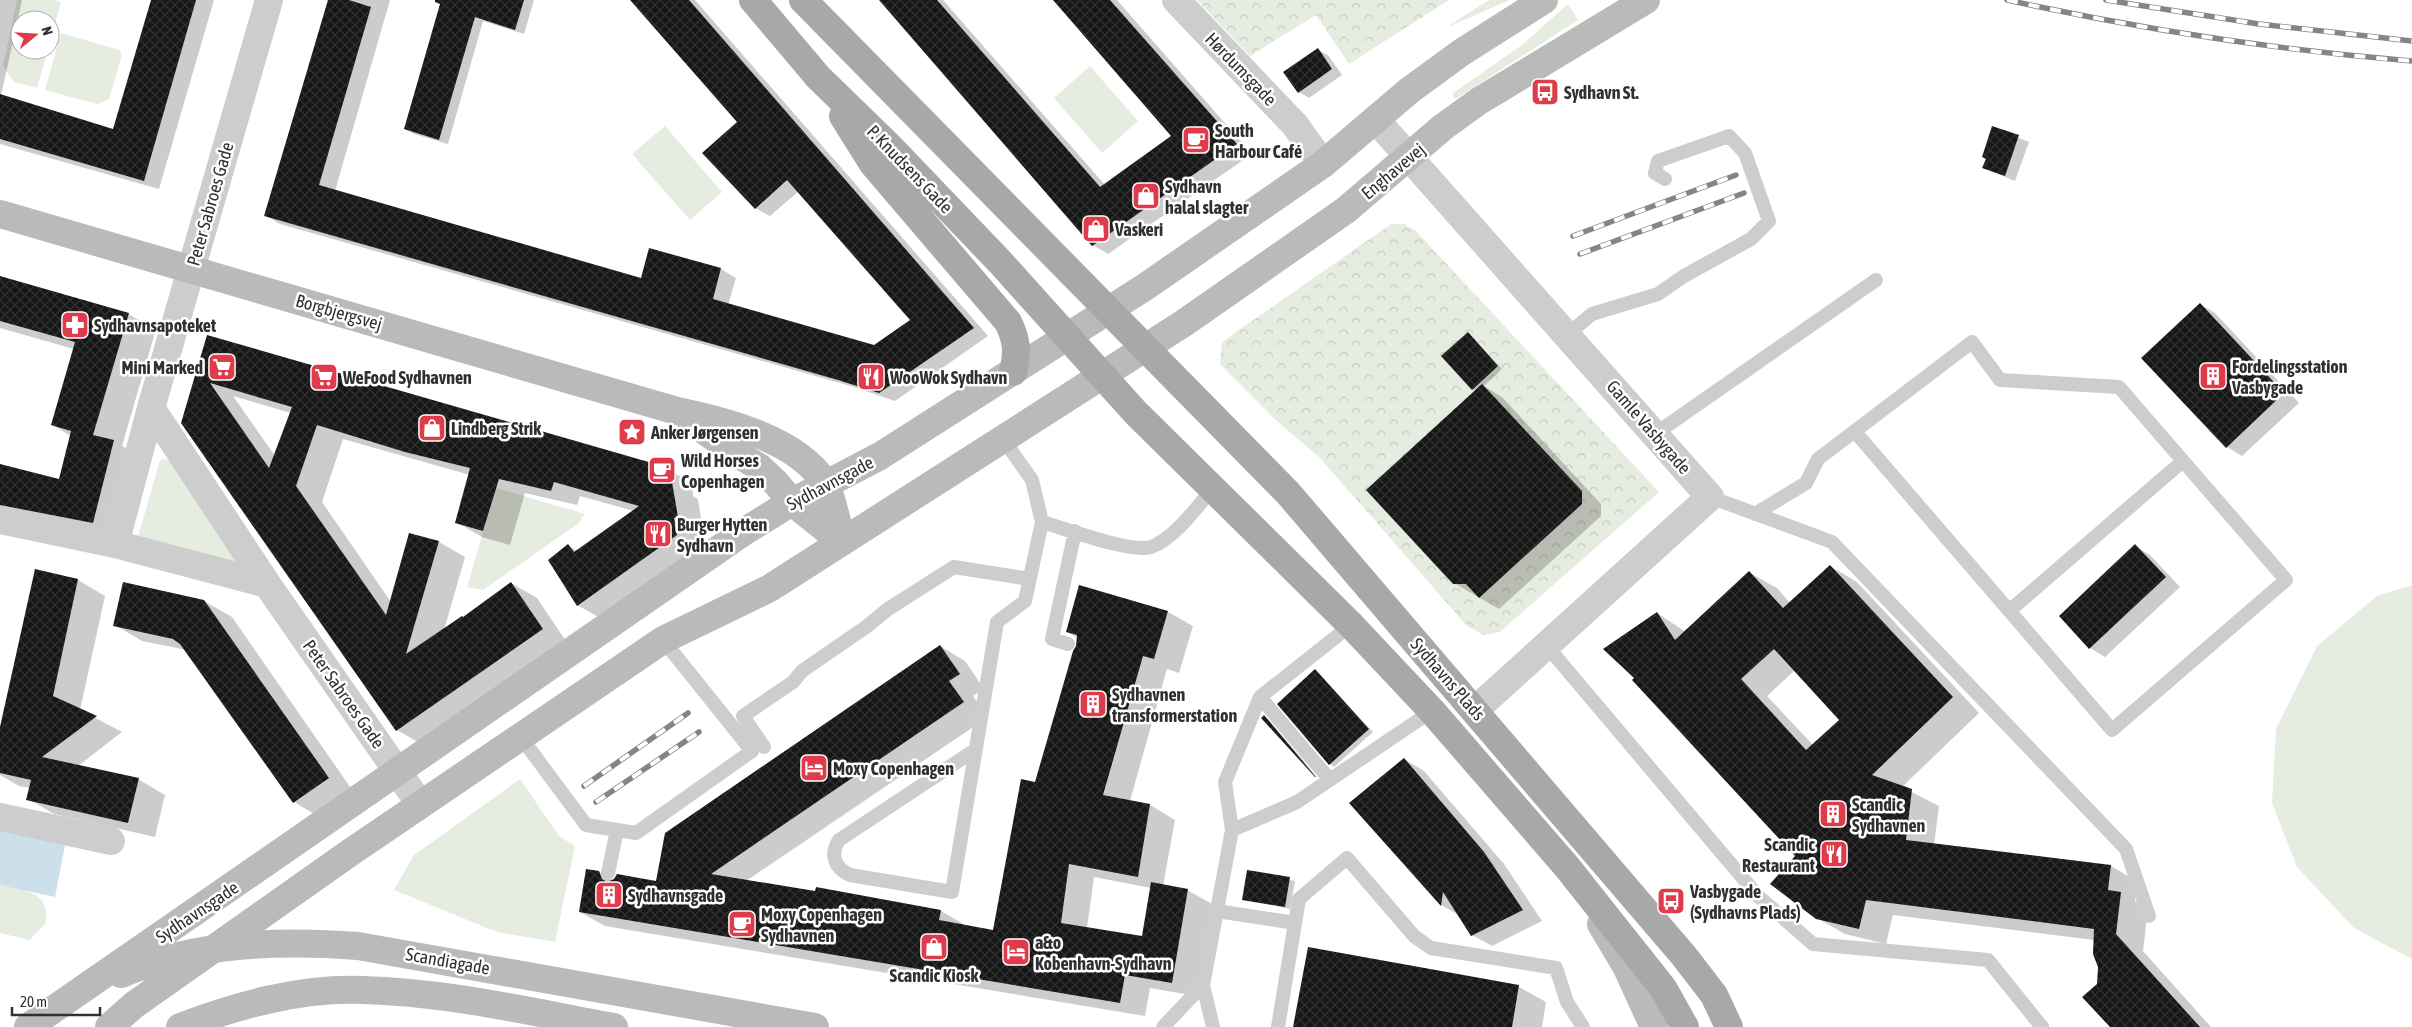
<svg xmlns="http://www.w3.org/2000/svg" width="2412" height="1027" font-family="'Asap Condensed',sans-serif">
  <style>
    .grass { fill: #e6ecdf }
    .park { fill: url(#park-crowns) }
    .water { fill: #cce0eb }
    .shadow { fill: #0003; fill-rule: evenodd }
    .building { fill: url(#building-cross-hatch); fill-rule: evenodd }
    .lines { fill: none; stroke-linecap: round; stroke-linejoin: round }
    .lane { stroke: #cdcdcd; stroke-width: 14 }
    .street { stroke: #cdcdcd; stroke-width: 28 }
    .secondary { stroke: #bababa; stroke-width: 28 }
    .primary { stroke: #a8a8a8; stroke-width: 28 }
    .rail-casing { stroke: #858585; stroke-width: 5.5 }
    .rail { stroke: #fff; stroke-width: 4; stroke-dasharray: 11; stroke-linecap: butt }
    .labels { text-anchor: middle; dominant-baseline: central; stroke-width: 5; stroke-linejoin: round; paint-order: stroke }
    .street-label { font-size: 18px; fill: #303030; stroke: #fff }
    .poi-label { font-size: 18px; font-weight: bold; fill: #303030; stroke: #fff; text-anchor: start }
  </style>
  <defs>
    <pattern id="park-crowns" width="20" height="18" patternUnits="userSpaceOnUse" patternTransform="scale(1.25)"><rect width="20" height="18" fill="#e6ecdf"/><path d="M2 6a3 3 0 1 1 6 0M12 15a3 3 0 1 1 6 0" fill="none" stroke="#c6cbc0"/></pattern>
    <pattern id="building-cross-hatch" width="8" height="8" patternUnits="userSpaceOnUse" patternTransform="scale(1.25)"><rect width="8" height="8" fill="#171717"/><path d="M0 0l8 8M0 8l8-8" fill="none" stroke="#303030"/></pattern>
  </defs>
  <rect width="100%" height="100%" fill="#fff"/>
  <!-- grass -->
  <path class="grass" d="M17 0H55L61 2 50 42V20H20V50H48L37 88 14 82 3 66Z
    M1489 0H1510L1450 26V25Z
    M1568 4 1578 20 1457 98H1454L1453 93 1522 45Z
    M61 33 119 50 122 55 109 99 97 104 45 90Z
    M1090 66 1138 121 1102 153 1054 98Z
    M665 126 722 192 690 220 632 154Z
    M165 459 172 462 238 563 136 544 160 460Z
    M496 488 585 514 579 523 483 590 467 587Z
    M2412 585V959L2354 928 2297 867 2272 803 2276 729 2317 646 2377 596Z
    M520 779 559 836 575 846 555 942 497 932 394 890 414 855Z
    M0 885C23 890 52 891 45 924L29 940 0 933Z"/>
  <!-- park -->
  <path class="park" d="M1197 0H1449L1349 64 1316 15 1250 56Z
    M1391 224H1404L1415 230 1659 492 1500 632 1484 635 1467 626 1320 458 1278 422 1220 364 1222 342Z"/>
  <!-- water -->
  <path class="water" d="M0 830 65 845 55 897 0 885Z"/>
  <!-- shadow -->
  <path class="shadow" d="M0 0H22L1 96 114 130 152 0H214L159 189 0 144Z
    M328 0H390L335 191 642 280 650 250 721 269 736 278 728 305 874 347 912 320 799 191 770 216 755 208 738 122 632 0H695L988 336 895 401 854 387 280 224 265 215Z
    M443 0H534L524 34 483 21 448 144 414 134 405 129Z
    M880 0H943L1105 185 1173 136 1054 0H1117L1252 154 1108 254 1093 245Z
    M1318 50 1328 55 1342 75 1309 98 1299 92Z
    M1993 128 2029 142 2015 181 1984 168Z
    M0 277 128 314 156 329 122 446 141 457 120 538 0 518V466L60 481 71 436 52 425 74 349 0 328Z
    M2200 304 2215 313 2299 403 2242 456 2227 447Z
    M1469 334 1502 369 1484 386 1502 397 1601 504V516L1499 609 1454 583 1476 391 1473 389Z
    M208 337 665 468 692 483 693 496 698 499 703 532 700 533 703 550 604 620 577 605 568 545 577 551 634 511 580 496 577 505 525 493 510 545 482 537 456 522 470 475 343 439 322 502 391 602 410 534 439 542 465 557 444 630 464 618 511 583 537 598 568 644 423 745 397 730 183 423ZM233 396 291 413 275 456Z
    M2135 546 2150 555 2180 587 2105 657 2090 648 2060 616Z
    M1830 566 1857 582 1979 713 1902 787 1939 806 1934 845 2111 866 2138 882 2135 901 2148 909 2143 951 2211 1027H2111L2098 985 2099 967 2094 940 1893 915 1886 944 1845 934 1817 918 1797 856 1657 613 1686 632 1750 573 1777 588 1790 603ZM1795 670 1841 720 1813 745 1767 696Z
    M78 580 105 596 80 710 122 732 78 766 138 779 165 795 155 837 54 814 28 799 30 788 19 786 0 775V733Z
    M1080 587 1168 612 1193 626 1179 673 1167 669 1130 801 1150 805 1175 820 1163 886 1187 890 1212 904 1196 996 1150 988 1145 1016 605 926 580 912 599 872 614 881 657 883 940 646 965 661 984 689 973 696 988 717 746 881 941 911 965 925 994 931 1078 647V638L1067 632ZM1094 877 1151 888 1143 938 1087 928Z
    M204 601 232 617 355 794 321 818 294 802 187 650 142 641 115 625Z
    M1316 671 1373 732 1334 767 1330 764Z
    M1264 717 1269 720 1318 778 1263 718Z
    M1404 759 1424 771 1504 864 1542 921 1492 946 1472 935 1459 915 1441 905 1350 803Z
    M1248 871 1295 881 1290 909 1244 899Z
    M1309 948 1519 987 1546 1002 1542 1027H1296Z"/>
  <!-- building -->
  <path class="building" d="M151 0H196L144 181 0 139V94L113 129Z
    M328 0H349L371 7 319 185 641 278 649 248 721 268 713 299 874 345 910 320 787 180 755 209 702 153 737 122 630 0H689L974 328 879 393 838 380 264 216Z
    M435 0H524L515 30 475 17 439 140 404 129 440 4 435 2Z
    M879 0H937L1100 187 1171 136 1053 0H1110L1237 144 1092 246Z
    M1318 48 1332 69 1298 93 1283 72Z
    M1992 126 2019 135 2005 176 1982 168 1986 159 1982 157Z
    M0 276 129 313 93 435 114 440 93 523 0 505V464L59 479 71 431 51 425 75 342 0 321Z
    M2200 303 2284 393 2226 448 2141 358Z
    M1468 332 1498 366 1472 390 1441 356Z
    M207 335 666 467 668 483 672 482 678 517 674 518 677 535 577 606 548 560 568 544 574 552 639 506 554 482 551 491 499 479 483 531 455 523 470 468 405 452 317 425 296 486 386 615 409 533 439 541 406 654 462 616 463 617 511 582 543 629 396 731 181 423ZM210 383 292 407 269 468Z
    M1482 384 1582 491V504L1479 598 1466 584H1453L1366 490Z
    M2135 544 2166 577 2089 649 2059 616Z
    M1830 565 1953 697 1872 775 1912 789 1906 840 2111 865 2108 890 2121 892 2116 934 2200 1027H2110L2082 997 2097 984 2098 967 2093 954 2094 929 1866 900 1859 929 1816 919 1770 884 1795 856 1632 680 1634 678 1603 649 1657 612 1675 640 1749 571 1783 608ZM1774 649 1839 720 1806 750 1741 679Z
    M35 569 78 579 53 696 97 716 42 757 139 778 128 823 26 800 31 780 0 773V727Z
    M123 582 204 600 329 778 293 803 180 644 173 639 113 626Z
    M1079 585 1168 611 1154 659 1143 656 1103 795 1150 804 1138 877 1069 864 1061 923 1142 936 1151 882 1188 889 1172 983 1125 975 1120 1003 579 912 586 869 599 871 602 879 607 882 614 879 617 874 656 881 665 833 940 645 960 674 949 681 964 702 711 874 815 891 816 887 941 910 939 920 993 930 1021 779 1035 782 1073 651 1076 646 1077 635 1066 632Z
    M1315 669 1369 729 1329 765 1277 704Z
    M1264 715 1316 777H1315L1261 718Z
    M1404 758 1484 852 1523 910 1471 936 1443 892 1441 906 1349 803Z
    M1247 870 1290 877 1285 907 1242 900Z
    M1308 947 1519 985 1512 1027H1293Z"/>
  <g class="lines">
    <!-- lane -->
    <path class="lane" d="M1567 335 1592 314 1658 294 1684 276 1751 239 1769 221 1745 153 1729 136 1658 161 1655 173 1665 179
      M1655 434 1876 280
      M1003 439 1032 480 1042 522
      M1710 497 1832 542 2126 849 2149 916
      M1755 514 1806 483 1818 459 1972 342 2000 380 2119 387 2286 580 2112 730 1856 433
      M2009 611 2183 461
      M1068 644 1052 639 1075 531
      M1546 645 1758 896 1813 944 1988 960 2042 1027
      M520 736 586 825 636 833 752 751 663 640
      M764 747 743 716 793 682 802 671 866 627 888 609 954 567 1030 579
      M975 750 839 840C830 854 834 868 850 875L952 892 997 622 1025 601 1042 522C1067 529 1130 553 1151 547 1174 539 1198 506 1213 488
      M1330 780 1260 697 1351 625
      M1232 830 1225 782 1260 697
      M608 873 617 830
      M1217 911 1295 923
      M1163 1027 1203 985
      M1213 1027 1203 985 1232 830 1297 802 1432 711
      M1278 1027 1299 899 1347 858 1414 936 1431 948 1556 968 1567 1002 1583 1027"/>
    <!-- street -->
    <path class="street" d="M1176 0 1295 125 1323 164
      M1376 120 1710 497 1475 710
      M151 408 267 584 420 804
      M0 520 115 544
      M267 584 115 544 151 408 269 0
      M0 817 111 841"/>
    <!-- secondary -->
    <path class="secondary" d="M0 214 677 411C725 421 797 439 825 483 832 495 838 527 842 542
      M690 420 731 450 759 467 776 483 792 502 842 542
      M1601 924 1626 966 1654 1027
      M121 974C196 943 278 940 358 946L815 1027
      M28 1027 745 531 792 502 880 456 1145 287 1323 164 1410 90 1462 52 1544 0
      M109 1027 134 1005 348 854 663 640 770 588 1184 323 1346 210 1443 127 1479 101 1646 0
      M180 1027C238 1005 299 988 362 990 447 992 531 1012 614 1027"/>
    <!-- primary -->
    <path class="primary" d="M753 0 818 77 889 146 1000 262 1136 413 1351 625 1432 711 1567 867 1663 988 1685 1027
      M803 0 1288 493 1684 956 1714 995 1729 1027
      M843 116 873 164 1008 322C1017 340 1018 352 1013 372"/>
    <defs>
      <path id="rail" d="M2007 0C2140 29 2276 50 2412 61
        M2106 0 2259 24 2412 41
        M1573 236 1736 175
        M1580 254 1744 193
        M584 786 688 713
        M596 802 699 732"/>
    </defs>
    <!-- rail casing -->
    <use href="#rail" class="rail-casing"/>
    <!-- rail -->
    <use href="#rail" class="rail"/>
  </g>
  <!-- icons -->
  <defs>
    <symbol id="bus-square" viewBox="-11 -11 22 22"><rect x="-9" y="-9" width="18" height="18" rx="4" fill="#de3b4b" stroke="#fff"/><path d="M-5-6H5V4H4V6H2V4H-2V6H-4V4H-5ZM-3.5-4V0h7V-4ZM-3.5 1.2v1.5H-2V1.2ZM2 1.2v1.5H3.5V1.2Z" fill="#fff"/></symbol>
    <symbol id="cafe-square" viewBox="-11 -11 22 22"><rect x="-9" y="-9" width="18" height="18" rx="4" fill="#de3b4b" stroke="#fff"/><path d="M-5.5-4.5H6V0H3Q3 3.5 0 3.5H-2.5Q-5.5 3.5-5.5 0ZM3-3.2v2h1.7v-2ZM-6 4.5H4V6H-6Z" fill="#fff"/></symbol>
    <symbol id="shop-square" viewBox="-11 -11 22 22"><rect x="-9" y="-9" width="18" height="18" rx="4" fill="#de3b4b" stroke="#fff"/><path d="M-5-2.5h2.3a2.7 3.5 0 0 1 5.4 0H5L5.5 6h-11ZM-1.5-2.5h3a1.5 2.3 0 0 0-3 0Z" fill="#fff"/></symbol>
    <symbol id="pharmacy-square" viewBox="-11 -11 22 22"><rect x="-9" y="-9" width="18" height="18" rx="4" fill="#de3b4b" stroke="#fff"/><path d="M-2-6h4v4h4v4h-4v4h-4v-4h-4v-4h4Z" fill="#fff"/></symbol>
    <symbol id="supermarket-square" viewBox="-11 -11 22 22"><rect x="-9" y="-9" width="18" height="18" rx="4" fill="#de3b4b" stroke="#fff"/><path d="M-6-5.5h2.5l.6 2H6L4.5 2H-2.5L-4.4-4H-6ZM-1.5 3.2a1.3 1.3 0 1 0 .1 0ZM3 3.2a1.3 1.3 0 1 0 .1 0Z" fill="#fff"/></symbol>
    <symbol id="building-square" viewBox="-11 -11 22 22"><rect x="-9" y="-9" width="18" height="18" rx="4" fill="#de3b4b" stroke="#fff"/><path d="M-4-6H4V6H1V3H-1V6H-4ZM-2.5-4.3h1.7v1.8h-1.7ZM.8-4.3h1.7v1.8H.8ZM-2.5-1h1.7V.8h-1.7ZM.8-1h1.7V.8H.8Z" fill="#fff"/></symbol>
    <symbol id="restaurant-square" viewBox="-11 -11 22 22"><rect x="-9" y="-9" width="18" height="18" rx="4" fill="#de3b4b" stroke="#fff"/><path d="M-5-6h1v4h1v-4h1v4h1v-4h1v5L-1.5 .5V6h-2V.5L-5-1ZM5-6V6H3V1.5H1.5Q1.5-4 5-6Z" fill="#fff"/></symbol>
    <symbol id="sight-square" viewBox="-11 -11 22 22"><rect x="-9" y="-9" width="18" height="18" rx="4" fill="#de3b4b" stroke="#fff"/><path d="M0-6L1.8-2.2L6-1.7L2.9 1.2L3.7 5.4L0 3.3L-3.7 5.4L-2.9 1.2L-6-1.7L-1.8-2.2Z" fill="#fff"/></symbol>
    <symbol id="hotel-square" viewBox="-11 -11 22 22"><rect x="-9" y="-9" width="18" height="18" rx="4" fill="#de3b4b" stroke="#fff"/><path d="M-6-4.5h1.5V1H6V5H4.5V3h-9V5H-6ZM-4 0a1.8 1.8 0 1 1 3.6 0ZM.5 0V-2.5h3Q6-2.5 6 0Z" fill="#fff"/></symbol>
  </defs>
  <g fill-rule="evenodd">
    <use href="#bus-square" x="1529" y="76" width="32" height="32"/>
    <use href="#cafe-square" x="1180" y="124" width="32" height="32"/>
    <use href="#shop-square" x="1130" y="180" width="32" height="32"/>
    <use href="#shop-square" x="1080" y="213" width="32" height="32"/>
    <use href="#pharmacy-square" x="59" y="309" width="32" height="32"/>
    <use href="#supermarket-square" x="206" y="351" width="32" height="32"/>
    <use href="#building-square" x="2197" y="360" width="32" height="32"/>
    <use href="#supermarket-square" x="308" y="361" width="32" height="32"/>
    <use href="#restaurant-square" x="855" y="361" width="32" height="32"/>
    <use href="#shop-square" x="416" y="412" width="32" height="32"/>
    <use href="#sight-square" x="616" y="416" width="32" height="32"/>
    <use href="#cafe-square" x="646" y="454" width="32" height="32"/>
    <use href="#restaurant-square" x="642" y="518" width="32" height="32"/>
    <use href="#building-square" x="1077" y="688" width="32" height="32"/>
    <use href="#hotel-square" x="798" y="752" width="32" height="32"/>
    <use href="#building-square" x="1817" y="798" width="32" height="32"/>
    <use href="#restaurant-square" x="1818" y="838" width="32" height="32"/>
    <use href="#building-square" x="593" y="879" width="32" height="32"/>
    <use href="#bus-square" x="1655" y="885" width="32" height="32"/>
    <use href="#cafe-square" x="726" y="908" width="32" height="32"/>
    <use href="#shop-square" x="918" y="931" width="32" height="32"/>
    <use href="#hotel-square" x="1000" y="936" width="32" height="32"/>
  </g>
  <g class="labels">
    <!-- street labels -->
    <g class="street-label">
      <text transform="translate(1241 69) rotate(46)">Hørdumsgade</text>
      <text transform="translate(910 169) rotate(46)">P. Knudsens Gade</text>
      <text transform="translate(1393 171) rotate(-40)">Enghavevej</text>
      <text transform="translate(210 204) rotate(-74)">Peter Sabroes Gade</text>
      <text transform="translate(339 312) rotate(16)">Borgbjergsvej</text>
      <text transform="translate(1649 427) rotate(49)">Gamle Vasbygade</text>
      <text transform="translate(830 483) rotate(-28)">Sydhavnsgade</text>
      <text transform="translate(1448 679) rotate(49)">Sydhavns Plads</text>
      <text transform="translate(344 694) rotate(55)">Peter Sabroes Gade</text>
      <text transform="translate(197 912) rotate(-34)">Sydhavnsgade</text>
      <text transform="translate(448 961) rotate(10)">Scandiagade</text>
    </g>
    <!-- poi labels -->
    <g class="poi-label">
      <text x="1564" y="92">Sydhavn St.</text>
      <text x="1215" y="130">South<tspan x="1215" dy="21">Harbour Café</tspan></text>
      <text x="1165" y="186">Sydhavn<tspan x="1165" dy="21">halal slagter</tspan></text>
      <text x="1115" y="229">Vaskeri</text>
      <text x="94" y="325">Sydhavnsapoteket</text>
      <text x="2232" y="366">Fordelingsstation<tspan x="2232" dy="21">Vasbygade</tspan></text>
      <text x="203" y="367" text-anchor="end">Mini Marked</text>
      <text x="343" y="377">WeFood Sydhavnen</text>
      <text x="890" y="377">WooWok Sydhavn</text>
      <text x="451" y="428">Lindberg Strik</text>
      <text x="651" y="432">Anker Jørgensen</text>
      <text x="681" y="460">Wild Horses<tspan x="681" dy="21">Copenhagen</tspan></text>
      <text x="677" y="524">Burger Hytten<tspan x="677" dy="21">Sydhavn</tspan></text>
      <text x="1112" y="694">Sydhavnen<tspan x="1112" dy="21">transformerstation</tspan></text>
      <text x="833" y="768">Moxy Copenhagen</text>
      <text x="1852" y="804">Scandic<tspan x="1852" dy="21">Sydhavnen</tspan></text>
      <text x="1815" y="844" text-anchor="end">Scandic<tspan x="1815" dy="21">Restaurant</tspan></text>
      <text x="1690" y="891">Vasbygade<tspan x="1690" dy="21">(Sydhavns Plads)</tspan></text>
      <text x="628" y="895">Sydhavnsgade</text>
      <text x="761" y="914">Moxy Copenhagen<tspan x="761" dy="21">Sydhavnen</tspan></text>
      <text x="1035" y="942">a&amp;o<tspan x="1035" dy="21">Kobenhavn-Sydhavn</tspan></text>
      <text x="934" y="975" text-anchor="middle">Scandic Kiosk</text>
    </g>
  </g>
  <!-- north arrow -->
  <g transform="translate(35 35) rotate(72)"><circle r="24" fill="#ffffff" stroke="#acacac"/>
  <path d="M0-4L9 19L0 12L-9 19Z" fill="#de3b4b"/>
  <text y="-8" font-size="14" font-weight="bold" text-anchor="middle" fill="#303030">N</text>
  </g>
  <!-- scale -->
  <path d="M12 1007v8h88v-8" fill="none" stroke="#303030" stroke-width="2.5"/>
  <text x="20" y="1007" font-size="15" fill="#303030" stroke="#ffffff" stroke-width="4" paint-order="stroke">20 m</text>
</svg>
